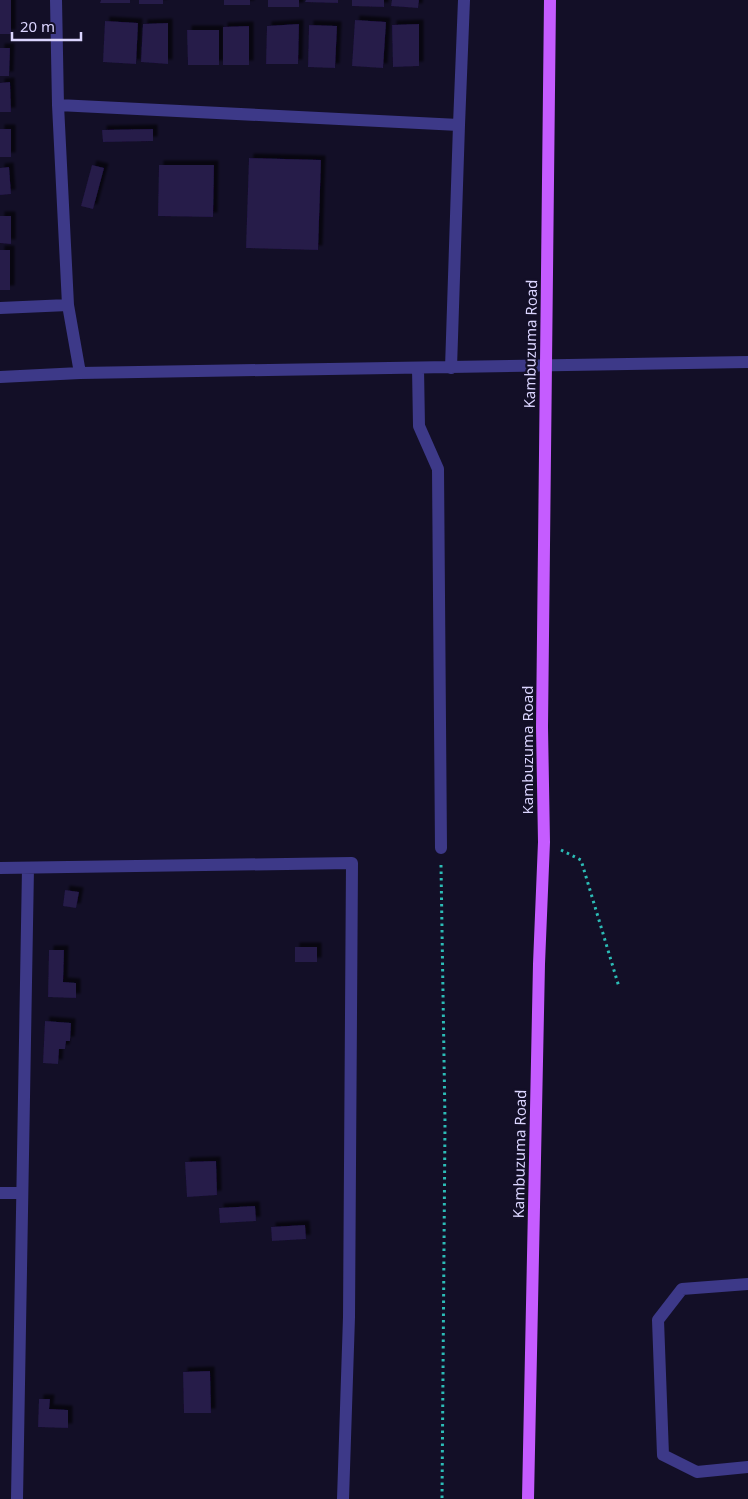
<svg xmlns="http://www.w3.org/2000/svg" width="748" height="1499" font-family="'Noto Sans',sans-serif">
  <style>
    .building { fill: #251a49; filter: url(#shadow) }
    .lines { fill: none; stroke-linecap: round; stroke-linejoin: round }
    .path { stroke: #2cbcb6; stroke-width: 3; stroke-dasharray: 2.5 4; stroke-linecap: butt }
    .minor { stroke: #3d3988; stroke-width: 12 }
    .major { stroke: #c55cff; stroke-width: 12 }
    .labels { text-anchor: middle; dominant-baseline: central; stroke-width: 4.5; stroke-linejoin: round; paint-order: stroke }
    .street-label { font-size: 15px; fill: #dbd5ff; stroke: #130f27 }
  </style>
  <defs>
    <filter id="shadow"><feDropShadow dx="4.5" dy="-4.5" stdDeviation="1" flood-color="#0009"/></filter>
  </defs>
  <rect width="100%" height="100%" fill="#130f27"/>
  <!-- building -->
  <path class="building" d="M0 0H11V34H0Z
    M101 0H130V3H100Z
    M139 0H163V4H139Z
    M224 0H250V5H224Z
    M268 0H299V7H268Z
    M306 0H338V3L305 2Z
    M352 0H384V7L352 6Z
    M392 0H419L418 8 391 6Z
    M355 20 386 22 383 68 352 66Z
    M105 21 138 23 136 64 103 62Z
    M168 23V64L141 62 143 24Z
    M299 24 298 64H266L267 26Z
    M419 24V66L393 67 392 25Z
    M309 25 337 26 335 68 308 67Z
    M249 26V65H223V27Z
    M187 30H219V65H188Z
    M0 48H10L9 76H0Z
    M10 82 11 112H0V83Z
    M0 129H11V157H0Z
    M153 129V141L103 142 102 130Z
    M249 158 321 160 318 250 246 248Z
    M92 165 104 168 93 209 81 206Z
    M159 165H214L213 217 158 216Z
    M9 167 11 194 0 195V168Z
    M0 216H11V244L0 243Z
    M0 250H10V290H0Z
    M65 890 79 892 76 908 63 906Z
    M295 947H317V962H295Z
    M49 950H64L63 982 76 983V998L48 997Z
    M45 1021 71 1023 70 1041H66L65 1049H59L58 1064 43 1063Z
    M216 1161 217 1195 187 1197 185 1162Z
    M255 1206 256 1221 220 1223 219 1208Z
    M305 1225 306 1239 272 1241 271 1227Z
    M210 1371 211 1413H184L183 1372Z
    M39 1399H50L49 1409 68 1410V1428L38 1427Z"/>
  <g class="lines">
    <!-- path -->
    <path class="path" d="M561 850 581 860 619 987
      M441 865 445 1122 442 1499"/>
    <!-- minor -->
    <path class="minor" d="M58 105 459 125 464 0
      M68 305 80 373
      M0 308 68 305 58 105 56 0
      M418 368 419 426 438 469 441 848
      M451 368 459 125
      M0 377 80 373 748 362
      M0 868 352 863 349 1317 343 1499
      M0 1193H22
      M748 1284 682 1289 658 1320 663 1455 697 1472 748 1467
      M17 1499 28 868"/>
    <!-- major -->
    <path class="major" d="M528 1499 539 964 544 842 542 727 550 0"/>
  </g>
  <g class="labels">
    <!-- street labels -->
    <g class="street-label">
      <text transform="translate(530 344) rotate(-89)">Kambuzuma Road</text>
      <text transform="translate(527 750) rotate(-90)">Kambuzuma Road</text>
      <text transform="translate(519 1154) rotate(-89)">Kambuzuma Road</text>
    </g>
  </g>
  <!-- scale -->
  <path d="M12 32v8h69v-8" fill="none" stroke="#dbd5ff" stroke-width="2.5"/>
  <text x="20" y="32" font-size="15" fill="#dbd5ff" stroke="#130f27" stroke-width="4" paint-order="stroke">20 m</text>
</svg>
